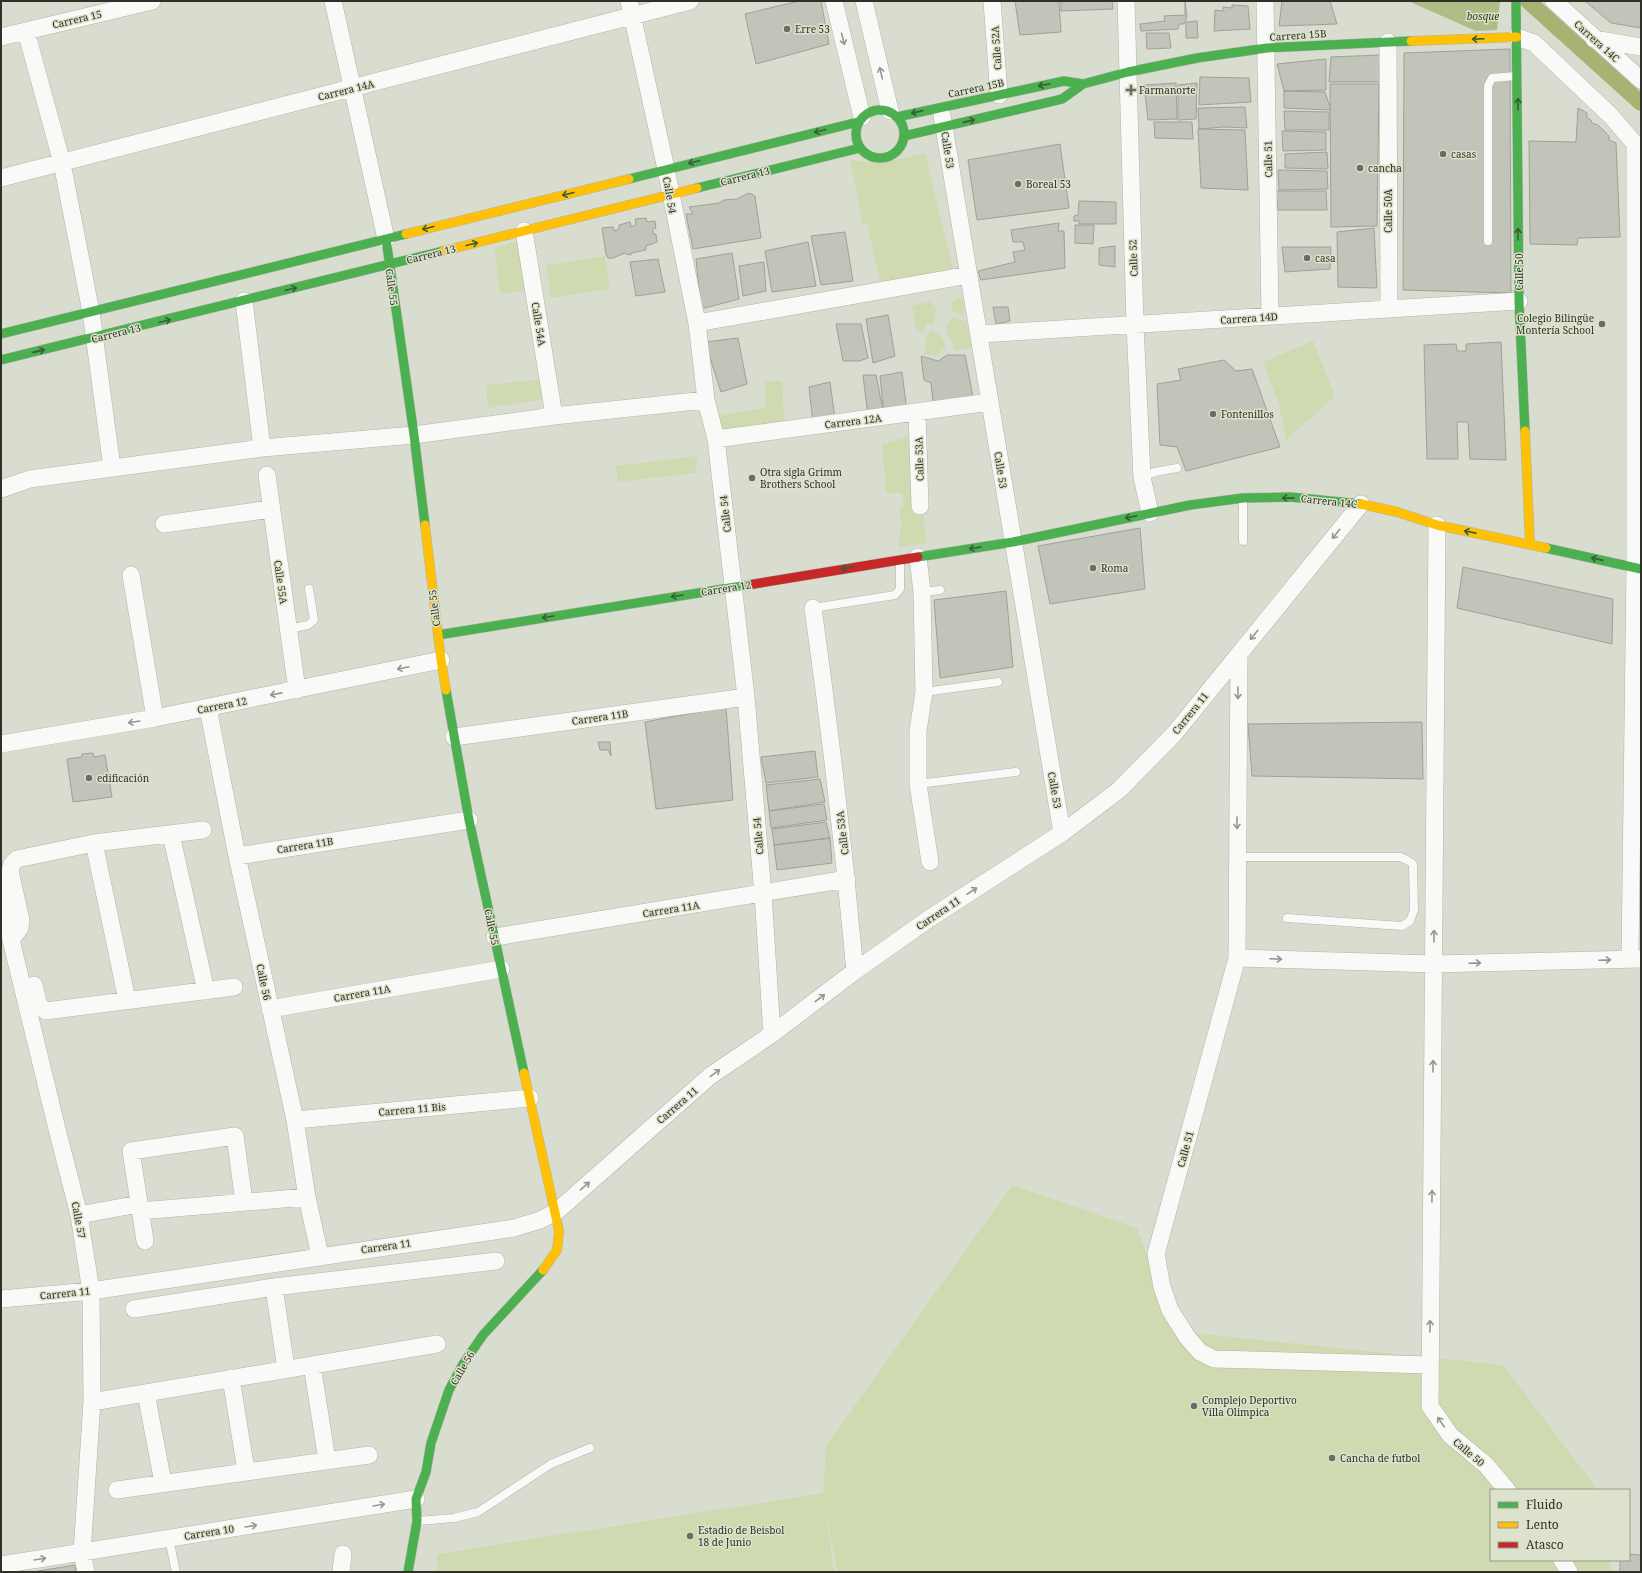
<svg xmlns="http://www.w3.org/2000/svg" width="1642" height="1573" font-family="'Noto Serif',serif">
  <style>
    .green { fill: #d0dab1 }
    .forest { fill: #b1bd87 }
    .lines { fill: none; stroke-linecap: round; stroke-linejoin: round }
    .canal { stroke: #a6b372; stroke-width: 16 }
    .building { fill: #c1c4b9; stroke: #9ea197 }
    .lane-casing { stroke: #b1b4aa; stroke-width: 9 }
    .street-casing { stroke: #b1b4aa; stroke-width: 18 }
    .fast-casing { stroke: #b1b4aa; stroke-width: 10 }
    .slow-casing { stroke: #b1b4aa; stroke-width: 10 }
    .jam-casing { stroke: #b1b4aa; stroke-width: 10 }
    .lane { stroke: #f9faf8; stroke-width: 8 }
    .street { stroke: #f9faf8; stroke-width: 17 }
    .fast { stroke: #4caf50; stroke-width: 9 }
    .slow { stroke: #ffc107; stroke-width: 9 }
    .jam { stroke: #c62828; stroke-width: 9 }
    .oneway { stroke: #949690 }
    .oneway2 { stroke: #395d36 }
    .poi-dot { fill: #6a6d63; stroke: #dce2cb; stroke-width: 1.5 }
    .labels { text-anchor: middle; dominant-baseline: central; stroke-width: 3; stroke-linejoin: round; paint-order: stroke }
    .park-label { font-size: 10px; font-style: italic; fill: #323a15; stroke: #dce2cb }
    .street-label { font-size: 10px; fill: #2f3128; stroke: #dce2cb }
    .poi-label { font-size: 10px; fill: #2f3128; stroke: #dce2cb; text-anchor: start }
  </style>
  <rect width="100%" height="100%" fill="#d9ddd0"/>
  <!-- green -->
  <path class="green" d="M925 153 955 276 882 291 867 223 862 224 858 198 850 160 881 163Z
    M521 240 529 290 500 294 494 248Z
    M605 256 610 289 551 298 546 265Z
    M959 297 965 301 963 315 953 312 951 302Z
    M928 301 936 307 934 325 927 324 923 332 916 329 912 306Z
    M952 317 966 321 973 347 955 351 951 339 947 335V324Z
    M932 329 942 337 946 347 936 356 924 354 927 335Z
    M1313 341 1335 396 1286 440 1279 405 1263 362Z
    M543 379 545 399 488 408 486 385Z
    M765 381H782L785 434 713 445 712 416 766 408Z
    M911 436 927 543 898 547 901 524 899 509 904 505 902 493H886L882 444Z
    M697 456 696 473 618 482 616 466Z
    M1012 1185 1137 1228 1174 1331 1503 1365 1598 1490H1491V1560H1611L1610 1572H837L825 1506 834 1572H437V1554L823 1493 826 1446Z"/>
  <!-- forest -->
  <path class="forest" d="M1408 1H1500L1497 30 1476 31Z"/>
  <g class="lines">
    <!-- canal -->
    <path class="canal" d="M1528 1 1641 103"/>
  </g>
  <!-- building -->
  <path class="building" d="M799 1H821L829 44 756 64 745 14Z
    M1015 1H1059L1061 32 1020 35Z
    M1061 1H1112L1113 9 1061 11Z
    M1185 1 1187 17 1184 24H1179L1178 29 1141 31 1140 24 1165 21 1164 16 1185 15Z
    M1282 1H1330L1337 24 1279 26Z
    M1585 1H1641V28L1611 23Z
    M1232 5 1248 6 1250 29 1214 31 1215 10 1223 11V7L1232 8Z
    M1197 21 1198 38H1186V22Z
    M1146 33H1169L1171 48 1147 49Z
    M1510 49 1511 293 1403 290 1404 53Z
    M1380 55V82H1329L1331 57Z
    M1326 59V90L1284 91 1277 64Z
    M1200 77 1249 78 1251 102 1199 105Z
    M1176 83 1177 119 1148 120 1144 85Z
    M1197 83 1196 119 1178 120V85Z
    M1330 84H1379L1377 226 1331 227Z
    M1284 91 1325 92 1331 110 1284 108Z
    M1245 107 1247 128 1224 127 1199 129 1198 108Z
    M1578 108 1587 113V118L1591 120 1592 123 1598 125 1609 136V140L1616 143 1620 237 1578 238 1577 245 1530 244 1529 141 1576 142Z
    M1284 111 1329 112V130H1285Z
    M1154 122H1192L1193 139 1155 138Z
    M1198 129 1245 130 1248 190 1201 188Z
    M1282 131 1326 132V150L1283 151Z
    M1060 144 1069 208 977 220 968 160Z
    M1327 152 1328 169 1285 168V154Z
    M1278 170 1327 171 1328 189 1279 190Z
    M1276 191H1326L1327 210H1278Z
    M749 193 755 196 761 238 693 249 686 214H693L689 207 719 203 724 200 737 199Z
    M1079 201 1116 202V224H1079V221H1074V216L1078 215Z
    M646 218 647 222 655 221 656 228 653 229V234H656L657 242 646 246V250L631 253V255L626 254 625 253 613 258H608L606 254 602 228 613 227 614 231 619 229V225L630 222 631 227 636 225 635 219Z
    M1059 223 1058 231H1064L1065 268 981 280 978 271 1015 262 1013 252 1025 250 1023 242H1013L1011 230Z
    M1075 225H1094L1093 244 1075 243Z
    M1374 228 1377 288 1338 287 1337 232Z
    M845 232 853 281 821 285 811 236Z
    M808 242 816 286 772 292 765 251Z
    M1115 246V267L1099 265V248Z
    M1282 247H1331L1330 269 1285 272Z
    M732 253 739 299 701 309 696 259Z
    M658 259 665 292 636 296 630 262Z
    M764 262 766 291 743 296 739 266Z
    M993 307H1008L1010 321 996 324Z
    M888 315 895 356 873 363 866 319Z
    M836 324H861L868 358 859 361H843Z
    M738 338 747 384 721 392 705 342Z
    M1501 342 1506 460 1470 459 1468 422H1457L1458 459H1427L1424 345 1456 344 1457 351H1466V344Z
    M947 355H965L973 397 933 402 931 383 924 380 921 356 938 361Z
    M1224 360 1236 371 1252 369 1280 447 1186 471 1177 447 1160 445 1157 384 1181 380 1178 369Z
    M902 372 907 412 884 415 880 376Z
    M863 375H876L884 415 868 416Z
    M830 382 835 419 813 423 809 387Z
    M1140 528 1145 589 1050 604 1038 546Z
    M1463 567 1613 599 1612 644 1457 608Z
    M1006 591 1013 667 940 678 934 600Z
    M726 707 733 800 656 809 645 722Z
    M1422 722 1423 779 1252 776 1248 724Z
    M598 742H610L611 756 608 750H600Z
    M815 751 818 777 766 783 761 757Z
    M93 753 94 757 105 755 112 797 73 802 67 759 82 757V754Z
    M820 779 825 802 769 811 766 785Z
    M824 804 827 820 771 828 769 811Z
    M826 822 830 838 774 845 772 829Z
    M830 838 832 863 777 870 774 845Z
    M1629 1554 1641 1555V1572H1620V1560H1629Z
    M75 1565 76 1572H32Z"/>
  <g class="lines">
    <defs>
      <path id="lane" d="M1488 241V86L1492 78 1516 76
        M1142 477 1155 472 1177 468
        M1243 541V500
        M922 592 940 590
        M813 608 895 595 900 589V561
        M288 629 308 625 314 620 309 589
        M924 692 998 682
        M918 784 1016 772
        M1237 857H1400L1407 860 1413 864 1414 910 1410 921 1402 926 1287 918
        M418 1521 454 1518 478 1512 551 1464 590 1448
        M169 1539 176 1572"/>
      <path id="street" d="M333 1 386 239
        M629 1 666 169 697 323 706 400 716 439 746 697 763 894 772 1034
        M834 1 862 117
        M864 1 890 111
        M992 1 999 95
        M1126 1 1135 324 1142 477 1150 513
        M1265 1 1270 316
        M1554 1 1641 80
        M26 31 62 163 91 312 112 468
        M1 37 152 1
        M1517 37 1534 43 1611 116 1635 144V568L1630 959
        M1594 39 1641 47
        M1388 42 1389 309
        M942 115 1062 833
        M1 178 690 1
        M524 231 554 416
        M244 301 262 448
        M697 323 969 275
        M979 334 1519 301
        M917 413 920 506
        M716 439 990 402
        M267 475 297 690
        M1 489 30 479 262 448 414 435 554 416 706 400
        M164 524 271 509
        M1437 525 1430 1406 1450 1435 1486 1465 1507 1490
        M918 557 922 592 924 692 918 731V784L930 862
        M131 575 155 718
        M813 608C830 729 844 850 855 971
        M1239 654 1237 958 1156 1254 1162 1287 1170 1310 1187 1337 1200 1352 1214 1359 1430 1365
        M208 708 237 856 295 1120 307 1197 320 1256
        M454 737 746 697
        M1 744 155 718 441 660
        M171 834 206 991
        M94 843 127 1000
        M237 856 469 820
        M1 876 11 940 57 1129 79 1215 91 1291 92 1402 82 1553 86 1572
        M495 937 847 879
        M11 940 20 928 21 920 10 871 12 864 17 859 94 843 203 830
        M1237 958 1434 964 1640 959
        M34 985 39 1006 46 1011 234 987
        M270 1009 501 969
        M295 1120 530 1098
        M140 1211 307 1197
        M79 1215 139 1204
        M145 1241 131 1151 235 1136 244 1202
        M274 1287 286 1369
        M1 1299 91 1291 514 1228 540 1220 556 1212 710 1076 772 1034 855 971 930 918 1062 833 1119 790 1174 734 1361 504
        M134 1309 274 1287 496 1261
        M312 1365 327 1460
        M231 1378 246 1471
        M146 1393 163 1483
        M92 1402 437 1344
        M117 1490 369 1455
        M1562 1560 1569 1572
        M1 1565 416 1499
        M341 1572 343 1554"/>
      <path id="fast" d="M1516 1 1519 301 1525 431
        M856 134a24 24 0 1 1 48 0a24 24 0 1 1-48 0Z
        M897 117 1064 81 1083 84
        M904 136 1062 99 1083 84 1128 72 1197 58 1267 48 1411 41
        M629 179 858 122
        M697 188 860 148
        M386 239 414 435 425 525
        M1 334 406 234
        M1 360 443 251
        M1546 548 1641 569
        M918 557 1013 542 1190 505 1243 498 1290 497 1361 504
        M438 635 754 584
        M446 690 469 820 524 1073
        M408 1572 417 1521 416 1499 426 1472 431 1443 449 1390 463 1364 483 1335 543 1270"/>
      <path id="slow" d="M1411 41 1517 37
        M406 234 629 179
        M443 251 697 188
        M1525 431 1530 544
        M1361 504 1397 512 1437 525 1546 548
        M425 525 441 660 446 690
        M524 1073 559 1231 557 1250 543 1270"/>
      <path id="jam" d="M754 584 918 557"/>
    </defs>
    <!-- lane casing -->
    <use href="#lane" class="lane-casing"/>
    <!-- street casing -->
    <use href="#street" class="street-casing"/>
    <!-- fast casing -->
    <use href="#fast" class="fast-casing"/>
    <!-- slow casing -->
    <use href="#slow" class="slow-casing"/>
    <!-- jam casing -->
    <use href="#jam" class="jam-casing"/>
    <!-- lane -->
    <use href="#lane" class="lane"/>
    <!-- street -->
    <use href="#street" class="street"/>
    <!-- fast -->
    <use href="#fast" class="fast"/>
    <!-- slow -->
    <use href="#slow" class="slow"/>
    <!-- jam -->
    <use href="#jam" class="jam"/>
  </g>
  <!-- one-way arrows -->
  <defs><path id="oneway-shaft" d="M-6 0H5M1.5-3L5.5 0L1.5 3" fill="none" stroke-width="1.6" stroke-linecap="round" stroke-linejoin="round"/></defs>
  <g class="oneway">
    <use href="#oneway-shaft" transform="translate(843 39) rotate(76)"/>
    <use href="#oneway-shaft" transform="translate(881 73) rotate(-103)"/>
    <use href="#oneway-shaft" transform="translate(1336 534) rotate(129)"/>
    <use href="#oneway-shaft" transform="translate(1254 635) rotate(129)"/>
    <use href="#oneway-shaft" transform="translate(403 668) rotate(168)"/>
    <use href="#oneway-shaft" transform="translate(1238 693) rotate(90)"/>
    <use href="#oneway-shaft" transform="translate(276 694) rotate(169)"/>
    <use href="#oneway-shaft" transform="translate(134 722) rotate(171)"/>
    <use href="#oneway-shaft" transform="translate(1237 823) rotate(90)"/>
    <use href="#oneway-shaft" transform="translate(972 891) rotate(-33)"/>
    <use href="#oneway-shaft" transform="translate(1434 936) rotate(-90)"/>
    <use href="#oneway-shaft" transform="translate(1276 959) rotate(2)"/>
    <use href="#oneway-shaft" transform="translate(1605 960) rotate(-2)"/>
    <use href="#oneway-shaft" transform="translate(1475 963) rotate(-2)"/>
    <use href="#oneway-shaft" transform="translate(820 998) rotate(-37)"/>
    <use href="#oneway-shaft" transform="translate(1433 1066) rotate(-89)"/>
    <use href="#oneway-shaft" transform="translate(715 1073) rotate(-36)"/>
    <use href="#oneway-shaft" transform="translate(585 1186) rotate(-41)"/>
    <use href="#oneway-shaft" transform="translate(1432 1196) rotate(-89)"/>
    <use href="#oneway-shaft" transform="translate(1430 1326) rotate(-89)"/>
    <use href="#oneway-shaft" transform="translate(1441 1422) rotate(-124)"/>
    <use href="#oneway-shaft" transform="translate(379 1505) rotate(-9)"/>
    <use href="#oneway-shaft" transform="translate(251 1526) rotate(-9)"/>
    <use href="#oneway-shaft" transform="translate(40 1559) rotate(-9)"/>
  </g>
  <g class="oneway2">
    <use href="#oneway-shaft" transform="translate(1478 39) rotate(178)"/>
    <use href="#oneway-shaft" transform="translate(1044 85) rotate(168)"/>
    <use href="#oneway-shaft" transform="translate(1518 104) rotate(-90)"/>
    <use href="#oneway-shaft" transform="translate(917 112) rotate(167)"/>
    <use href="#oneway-shaft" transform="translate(969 121) rotate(-13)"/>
    <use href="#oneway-shaft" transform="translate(820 131) rotate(166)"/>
    <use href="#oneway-shaft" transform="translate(694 162) rotate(166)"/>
    <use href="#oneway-shaft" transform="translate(568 194) rotate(166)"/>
    <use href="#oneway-shaft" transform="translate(428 228) rotate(166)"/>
    <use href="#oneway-shaft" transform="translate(1518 234) rotate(-90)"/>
    <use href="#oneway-shaft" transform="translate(472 244) rotate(-14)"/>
    <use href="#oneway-shaft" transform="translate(291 289) rotate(-14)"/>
    <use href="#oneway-shaft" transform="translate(165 321) rotate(-14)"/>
    <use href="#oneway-shaft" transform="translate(39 351) rotate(-13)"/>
    <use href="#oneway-shaft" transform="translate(1288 498) rotate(-179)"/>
    <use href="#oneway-shaft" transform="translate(1131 517) rotate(168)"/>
    <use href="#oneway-shaft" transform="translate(1470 532) rotate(-169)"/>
    <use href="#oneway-shaft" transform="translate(975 548) rotate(171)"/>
    <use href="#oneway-shaft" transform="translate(1597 559) rotate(-167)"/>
    <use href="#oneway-shaft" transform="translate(847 568) rotate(171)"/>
    <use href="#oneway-shaft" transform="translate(677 596) rotate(171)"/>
    <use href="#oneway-shaft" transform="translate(548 617) rotate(171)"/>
  </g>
  <!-- markers -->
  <g class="poi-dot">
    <circle cx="787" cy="29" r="4"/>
    <path d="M1129 84h4v4h4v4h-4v4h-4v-4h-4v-4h4z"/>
    <circle cx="1443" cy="154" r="4"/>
    <circle cx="1360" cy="168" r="4"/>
    <circle cx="1018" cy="184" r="4"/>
    <circle cx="1307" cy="258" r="4"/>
    <circle cx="1602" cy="324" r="4"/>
    <circle cx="1213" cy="414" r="4"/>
    <circle cx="752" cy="478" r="4"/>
    <circle cx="1093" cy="568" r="4"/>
    <circle cx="89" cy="778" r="4"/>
    <circle cx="1194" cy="1406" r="4"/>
    <circle cx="1332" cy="1458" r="4"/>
    <circle cx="690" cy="1536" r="4"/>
  </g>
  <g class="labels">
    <!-- park labels -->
    <g class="park-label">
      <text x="1483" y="16">bosque</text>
    </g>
    <!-- street labels -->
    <g class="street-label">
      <text transform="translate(77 19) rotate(-13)">Carrera 15</text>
      <text transform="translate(1298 35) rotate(-4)">Carrera 15B</text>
      <text transform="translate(1597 41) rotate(42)">Carrera 14C</text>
      <text transform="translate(996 48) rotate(-94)">Calle 52A</text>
      <text transform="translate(976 88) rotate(-12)">Carrera 15B</text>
      <text transform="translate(346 90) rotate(-14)">Carrera 14A</text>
      <text transform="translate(948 150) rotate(81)">Calle 53</text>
      <text transform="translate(1268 159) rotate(-91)">Calle 51</text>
      <text transform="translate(745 176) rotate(-14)">Carrera 13</text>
      <text transform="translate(670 195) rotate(80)">Calle 54</text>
      <text transform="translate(1388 211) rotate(-90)">Calle 50A</text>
      <text transform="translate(431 254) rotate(-14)">Carrera 13</text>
      <text transform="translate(1133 258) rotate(-92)">Calle 52</text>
      <text transform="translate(1519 272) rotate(-90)">Calle 50</text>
      <text transform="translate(392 287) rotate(82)">Calle 55</text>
      <text transform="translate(1249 318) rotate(-4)">Carrera 14D</text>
      <text transform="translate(539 324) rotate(81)">Calle 54A</text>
      <text transform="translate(116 333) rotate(-14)">Carrera 13</text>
      <text transform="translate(853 421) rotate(-7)">Carrera 12A</text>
      <text transform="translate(919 459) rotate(-92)">Calle 53A</text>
      <text transform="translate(1001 470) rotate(81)">Calle 53</text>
      <text transform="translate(1329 501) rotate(6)">Carrera 14C</text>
      <text transform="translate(725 514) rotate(-96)">Calle 54</text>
      <text transform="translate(281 582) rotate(82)">Calle 55A</text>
      <text transform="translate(726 588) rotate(-9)">Carrera 12</text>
      <text transform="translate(434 608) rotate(-97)">Calle 55</text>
      <text transform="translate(222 705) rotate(-11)">Carrera 12</text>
      <text transform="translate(1190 713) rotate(-51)">Carrera 11</text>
      <text transform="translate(600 717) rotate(-8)">Carrera 11B</text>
      <text transform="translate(1055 790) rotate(80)">Calle 53</text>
      <text transform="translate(842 833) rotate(-97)">Calle 53A</text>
      <text transform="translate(758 836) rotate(-95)">Calle 54</text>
      <text transform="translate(305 845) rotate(-9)">Carrera 11B</text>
      <text transform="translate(671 909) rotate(-9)">Carrera 11A</text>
      <text transform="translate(938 913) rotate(-34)">Carrera 11</text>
      <text transform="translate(492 927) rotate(78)">Calle 55</text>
      <text transform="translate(264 982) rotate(78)">Calle 56</text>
      <text transform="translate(362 993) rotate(-10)">Carrera 11A</text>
      <text transform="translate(677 1105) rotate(-41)">Carrera 11</text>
      <text transform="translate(412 1109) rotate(-5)">Carrera 11 Bis</text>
      <text transform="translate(1185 1149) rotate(-75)">Calle 51</text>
      <text transform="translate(79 1220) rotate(79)">Calle 57</text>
      <text transform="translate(386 1246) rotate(-8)">Carrera 11</text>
      <text transform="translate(65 1293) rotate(-6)">Carrera 11</text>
      <text transform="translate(462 1368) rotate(-60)">Calle 56</text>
      <text transform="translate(1469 1452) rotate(40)">Calle 50</text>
      <text transform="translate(209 1532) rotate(-9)">Carrera 10</text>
    </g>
    <!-- poi labels -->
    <g class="poi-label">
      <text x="795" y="29">Erre 53</text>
      <text x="1139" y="90">Farmanorte</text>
      <text x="1451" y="154">casas</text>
      <text x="1368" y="168">cancha</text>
      <text x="1026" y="184">Boreal 53</text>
      <text x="1315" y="258">casa</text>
      <text x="1594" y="318" text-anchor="end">Colegio Bilingüe<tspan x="1594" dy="12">Montería School</tspan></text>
      <text x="1221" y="414">Fontenillos</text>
      <text x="760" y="472">Otra sigla Grimm<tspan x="760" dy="12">Brothers School</tspan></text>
      <text x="1101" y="568">Roma</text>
      <text x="97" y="778">edificación</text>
      <text x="1202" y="1400">Complejo Deportivo<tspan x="1202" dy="12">Villa Olimpica</tspan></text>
      <text x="1340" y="1458">Cancha de futbol</text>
      <text x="698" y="1530">Estadio de Beisbol<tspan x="698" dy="12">18 de Junio</tspan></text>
    </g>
  </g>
  <!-- border -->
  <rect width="1642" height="1573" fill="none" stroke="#2f3128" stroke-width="4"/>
  <!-- legend -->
  <rect x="1490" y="1489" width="140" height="72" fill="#dce2cb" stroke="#979b8a"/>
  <rect x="1498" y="1502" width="20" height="6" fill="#4caf50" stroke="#979b8a"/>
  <text x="1526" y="1509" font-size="12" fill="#2f3128">Fluido</text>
  <rect x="1498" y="1522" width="20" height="6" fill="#ffc107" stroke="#979b8a"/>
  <text x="1526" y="1529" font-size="12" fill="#2f3128">Lento</text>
  <rect x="1498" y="1542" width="20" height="6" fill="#c62828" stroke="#979b8a"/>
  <text x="1526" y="1549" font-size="12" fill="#2f3128">Atasco</text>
</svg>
